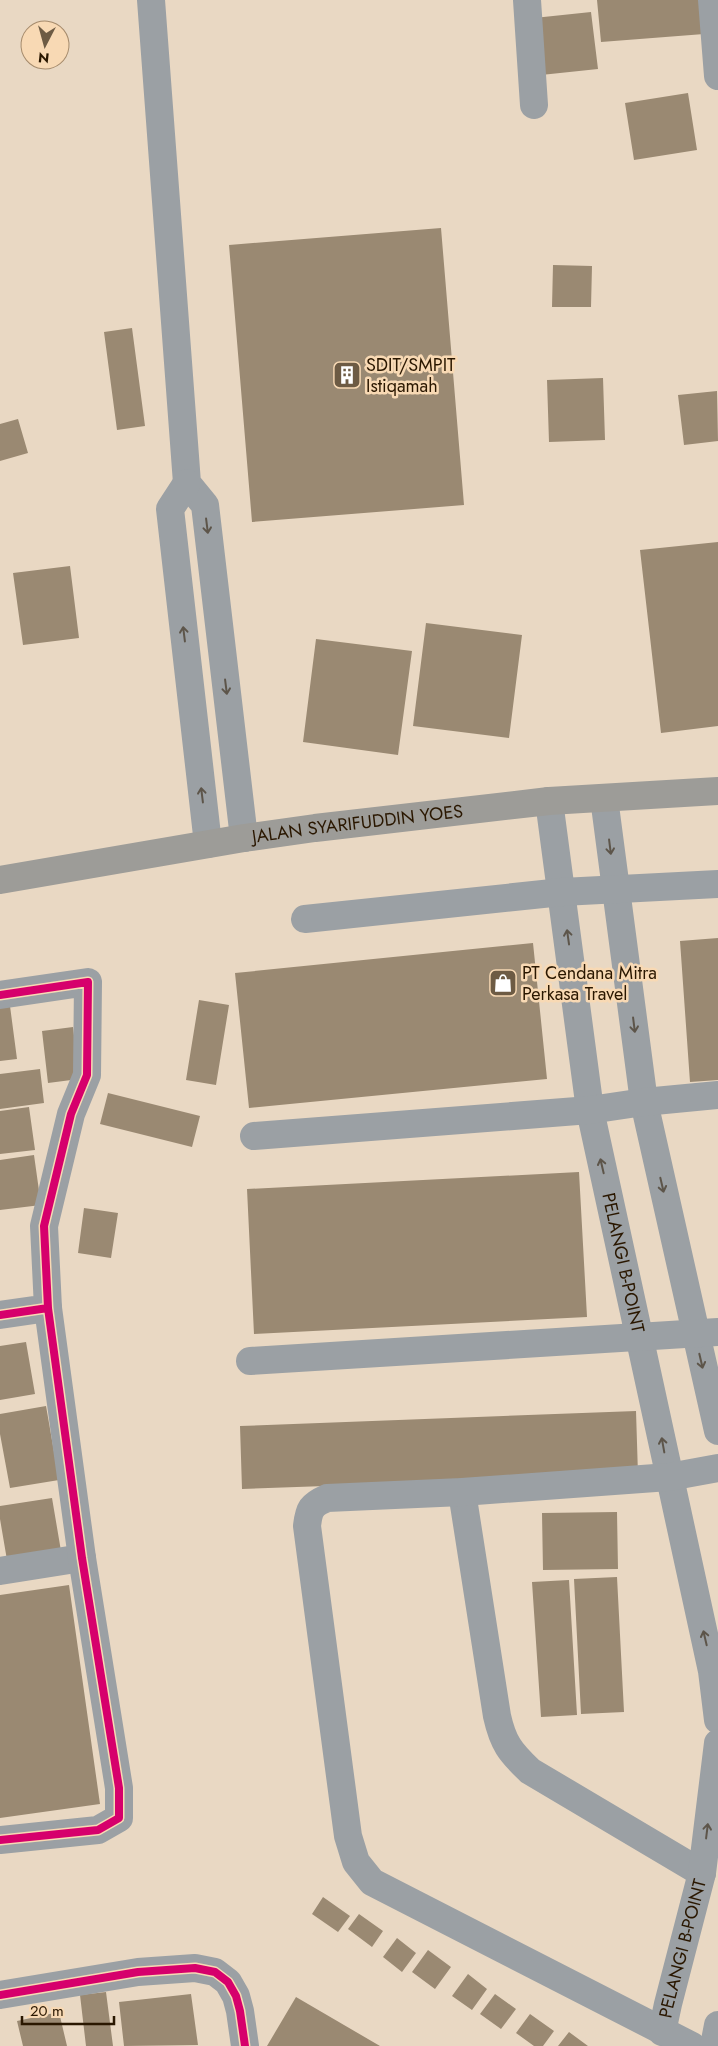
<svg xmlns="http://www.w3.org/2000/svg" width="718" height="2046" font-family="Jost,sans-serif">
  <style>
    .building { fill: #9a8972 }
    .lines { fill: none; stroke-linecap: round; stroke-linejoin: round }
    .minor { stroke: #9ba0a4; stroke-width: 28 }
    .highway { stroke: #9d9c98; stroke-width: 28 }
    .cycleway-casing { stroke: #f8d9b4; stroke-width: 11 }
    .cycleway { stroke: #d6006c; stroke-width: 8 }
    .oneway { stroke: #5d554a }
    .labels { text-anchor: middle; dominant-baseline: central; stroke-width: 5; stroke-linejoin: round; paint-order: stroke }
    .poi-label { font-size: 18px; fill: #2a1700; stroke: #f8d9b4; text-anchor: start }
    .street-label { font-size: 18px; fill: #2a1700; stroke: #f8d9b4 }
  </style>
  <rect width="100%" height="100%" fill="#e9d8c3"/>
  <!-- building -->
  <path class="building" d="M597 0H701L704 34 601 42Z
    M591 12 598 69 541 75 534 18Z
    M688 93 697 150 634 160 625 103Z
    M441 228 464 505 252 522 229 245Z
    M553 265 592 266 591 307H552Z
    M132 328 145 426 117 430 104 332Z
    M603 378 605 440 549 442 547 380Z
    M717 391 718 441 684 445 678 395Z
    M18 419 28 453 0 461V424Z
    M718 542V726L661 733 640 550Z
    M70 566 79 638 23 645 13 573Z
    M426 623 522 635 509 738 413 726Z
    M316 639 412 651 398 755 303 742Z
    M718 938V1080L690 1082 680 941Z
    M533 943 547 1079 249 1108 235 973Z
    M199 1000 229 1005 216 1085 186 1080Z
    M10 1006 17 1059 0 1061V1007Z
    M73 1027 79 1079 48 1083 42 1031Z
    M40 1069 44 1103 0 1109V1074Z
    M108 1093 200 1116 192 1147 100 1124Z
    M29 1107 35 1150 0 1154V1111Z
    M34 1155 41 1205 0 1210V1160Z
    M579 1172 587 1317 254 1334 247 1189Z
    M84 1208 118 1213 111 1258 78 1253Z
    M26 1342 35 1394 0 1400V1346Z
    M46 1406 59 1480 10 1488 0 1434V1414Z
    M636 1411 638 1475 242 1489 240 1426Z
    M52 1498 61 1551 7 1560 0 1519V1506Z
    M617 1512 618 1569 543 1570 542 1513Z
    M617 1577 624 1712 581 1714 574 1579Z
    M569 1580 577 1715 541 1717 532 1582Z
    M69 1585 100 1804 0 1818V1595Z
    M323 1897 350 1916 338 1932 312 1914Z
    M359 1914 383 1931 372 1947 348 1929Z
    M397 1938 416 1953 402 1972 383 1957Z
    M428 1950 451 1967 435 1989 412 1972Z
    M468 1974 487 1989 472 2010 452 1996Z
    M106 1992 113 2046H86L80 1995Z
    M191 1994 198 2045 124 2046 119 2002Z
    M495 1994 516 2009 501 2029 480 2014Z
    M296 1997 380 2046H267Z
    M59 2012 67 2046H23L17 2021Z
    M530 2014 554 2031 543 2046H534L516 2033Z
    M569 2032 588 2046H558Z"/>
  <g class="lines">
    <!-- minor -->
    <g class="minor">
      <path d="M151 0 187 483 205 505 244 838"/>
      <path d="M527 0 534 105"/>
      <path d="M712 0 718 76"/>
      <path d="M187 483 170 509 208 844"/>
      <path d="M604 798 644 1102 718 1431"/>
      <path id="s1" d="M549 801 590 1110 712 1671 718 1720"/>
      <path d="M305 919 562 892 718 884"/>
      <path d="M0 995 88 982 87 1075 71 1114 44 1226 48 1308 0 1315"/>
      <path d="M254 1136 590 1110 644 1102 718 1095"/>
      <path d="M250 1361 718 1332"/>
      <path d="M462 1492 497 1716C503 1743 510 1752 530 1771L702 1873"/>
      <path d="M0 1571 82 1558"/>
      <path d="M0 1840 98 1830 119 1818V1788L82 1558 48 1308"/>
      <path d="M0 1995 138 1972 195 1968 215 1972 228 1982 236 1996 240 2011 245 2046"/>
      <path id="s2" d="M662 2032 668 2004 702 1873 718 1743"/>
      <path d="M692 2046 372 1882 356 1862 348 1836 307 1526C309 1509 311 1505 327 1498L462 1492 669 1477 718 1468"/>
      <path d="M714 2046 718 2025"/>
    </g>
    <!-- highway -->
    <path class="highway" id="s3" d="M0 880 244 838 315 828 549 801 718 791"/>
    <defs>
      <path id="cycleway" d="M0 995 88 982 87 1075 71 1114 44 1226 48 1308 0 1315
        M0 1840 98 1830 119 1818V1788L82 1558 48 1308
        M0 1995 138 1972 195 1968 215 1972 228 1982 236 1996 240 2011 245 2046"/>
    </defs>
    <!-- cycleway casing -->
    <use href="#cycleway" class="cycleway-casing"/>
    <!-- cycleway -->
    <use href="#cycleway" class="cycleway"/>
  </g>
  <!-- one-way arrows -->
  <defs><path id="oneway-shaft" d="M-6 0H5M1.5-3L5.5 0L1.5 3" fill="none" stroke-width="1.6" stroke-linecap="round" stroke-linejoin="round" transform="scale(1.25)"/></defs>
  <g class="oneway">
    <use href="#oneway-shaft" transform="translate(207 526) rotate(83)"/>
    <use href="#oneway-shaft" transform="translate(184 634) rotate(-97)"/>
    <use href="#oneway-shaft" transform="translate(226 687) rotate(83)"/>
    <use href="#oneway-shaft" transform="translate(202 795) rotate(-97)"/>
    <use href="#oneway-shaft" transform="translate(610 847) rotate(83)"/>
    <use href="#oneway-shaft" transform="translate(568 937) rotate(-98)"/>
    <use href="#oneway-shaft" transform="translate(634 1025) rotate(83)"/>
    <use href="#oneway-shaft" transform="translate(602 1166) rotate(-103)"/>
    <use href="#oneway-shaft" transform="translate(662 1185) rotate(77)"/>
    <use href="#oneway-shaft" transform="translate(701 1361) rotate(77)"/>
    <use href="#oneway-shaft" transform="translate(663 1445) rotate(-100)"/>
    <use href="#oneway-shaft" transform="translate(705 1638) rotate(-103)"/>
    <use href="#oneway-shaft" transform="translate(707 1831) rotate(-83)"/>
  </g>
  <!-- icons -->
  <defs>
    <symbol id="building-square" viewBox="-11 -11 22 22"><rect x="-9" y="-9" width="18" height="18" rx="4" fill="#6d5b44" stroke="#f8d9b4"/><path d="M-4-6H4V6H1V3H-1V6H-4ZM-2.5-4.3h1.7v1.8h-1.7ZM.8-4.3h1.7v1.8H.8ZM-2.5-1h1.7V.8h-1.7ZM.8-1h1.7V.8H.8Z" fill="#fff"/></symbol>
    <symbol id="shop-square" viewBox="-11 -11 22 22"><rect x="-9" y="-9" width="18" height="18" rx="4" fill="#6d5b44" stroke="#f8d9b4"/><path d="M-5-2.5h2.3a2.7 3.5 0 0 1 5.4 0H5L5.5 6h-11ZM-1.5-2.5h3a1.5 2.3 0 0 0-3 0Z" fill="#fff"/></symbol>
  </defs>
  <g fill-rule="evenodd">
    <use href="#building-square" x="331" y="359" width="32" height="32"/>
    <use href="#shop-square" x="487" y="967" width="32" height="32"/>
  </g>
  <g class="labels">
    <!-- poi labels -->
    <g class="poi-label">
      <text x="366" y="365">SDIT/SMPIT<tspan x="366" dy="21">Istiqamah</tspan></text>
      <text x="522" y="973">PT Cendana Mitra<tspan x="522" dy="21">Perkasa Travel</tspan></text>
    </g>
    <!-- street labels -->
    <g class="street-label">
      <text stroke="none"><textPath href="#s3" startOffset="362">JALAN SYARIFUDDIN YOES</textPath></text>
      <text stroke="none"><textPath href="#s1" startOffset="468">PELANGI B-POINT</textPath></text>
      <text stroke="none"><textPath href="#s2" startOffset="86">PELANGI B-POINT</textPath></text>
    </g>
  </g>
  <!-- north arrow -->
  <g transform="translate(45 45) rotate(186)"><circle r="24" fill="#f8d9b4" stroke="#a68b6c"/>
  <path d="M0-4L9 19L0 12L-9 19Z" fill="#6d5b44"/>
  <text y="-8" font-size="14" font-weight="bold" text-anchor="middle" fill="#2a1700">N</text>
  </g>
  <!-- scale -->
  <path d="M22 2016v8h92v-8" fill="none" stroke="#2a1700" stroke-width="2.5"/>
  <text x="30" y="2016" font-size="15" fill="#2a1700" stroke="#f8d9b4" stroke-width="4" paint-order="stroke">20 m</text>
</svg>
